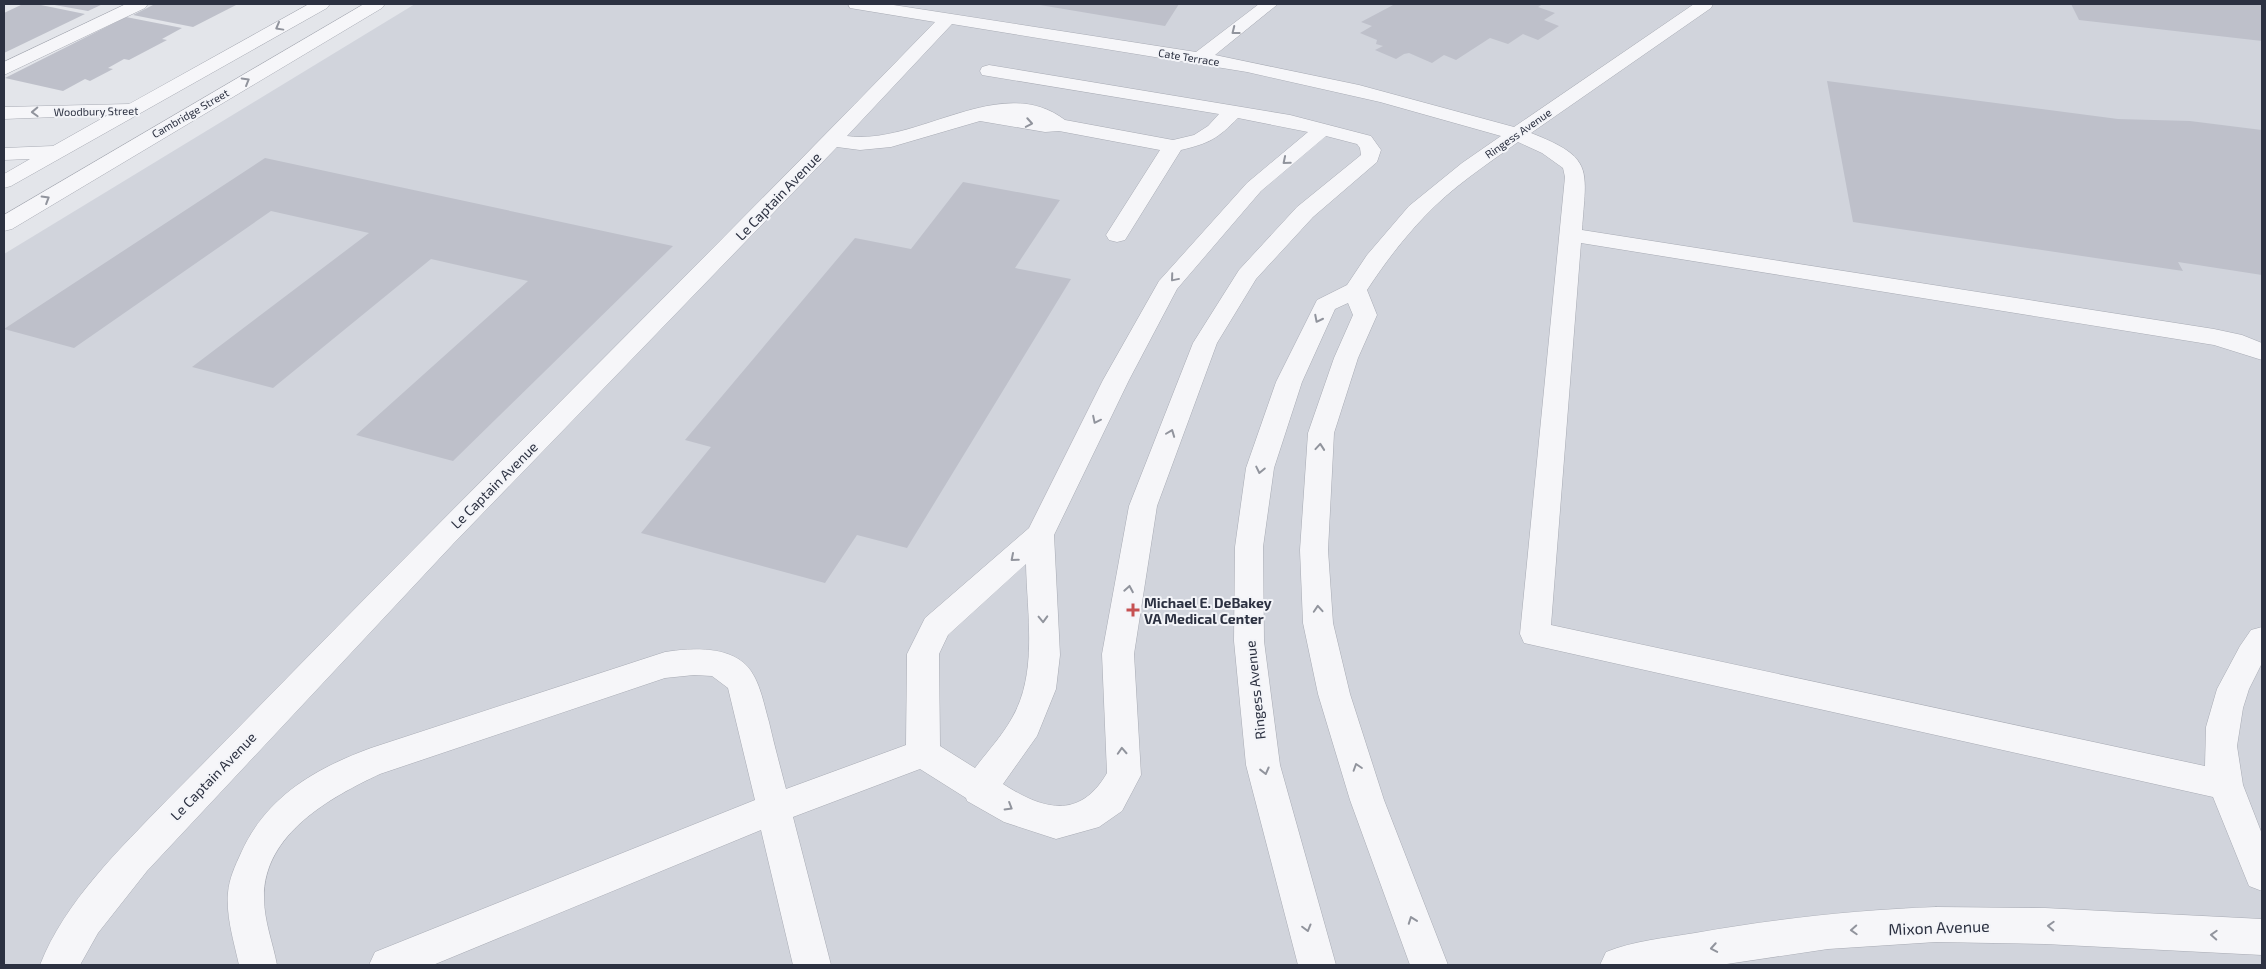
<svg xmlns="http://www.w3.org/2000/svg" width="2266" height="969" font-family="'Exo 2',sans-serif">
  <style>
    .built { fill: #d1d4dc }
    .building { fill: #bec0ca }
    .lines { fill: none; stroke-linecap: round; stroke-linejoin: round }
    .minor-casing { stroke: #a8abb4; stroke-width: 1 }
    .minor { fill: #f6f6f9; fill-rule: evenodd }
    .oneway { stroke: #91949d }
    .poi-dot { fill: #c65152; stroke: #f3f4f8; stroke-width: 2 }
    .labels { text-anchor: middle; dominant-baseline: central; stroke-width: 4; stroke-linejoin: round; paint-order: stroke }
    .far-street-label { font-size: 11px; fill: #2c3141; stroke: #f3f4f8 }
    .street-label { font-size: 14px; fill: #2c3141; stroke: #f3f4f8 }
    .poi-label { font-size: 14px; font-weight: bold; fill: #2c3141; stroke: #f3f4f8; text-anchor: start }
    .near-street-label { font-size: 16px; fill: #2c3141; stroke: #f3f4f8 }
  </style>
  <rect width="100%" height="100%" fill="#e3e5ea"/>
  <!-- built -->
  <path class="built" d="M415 4H2262V965H4V254Z"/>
  <!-- building -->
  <path class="building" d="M23 4H36L85 14 4 53V13Z
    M49 4H103L88 11Z
    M155 4H238L193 27 133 15Z
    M1034 4H1179L1165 26Z
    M1395 4H1543L1538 7 1555 13 1544 20 1559 26 1538 40 1523 34 1508 44 1490 38 1456 60 1444 55 1432 63 1409 53 1404 54 1396 59 1375 50 1383 46 1376 44 1377 40 1360 33 1372 26 1361 22Z
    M2071 4H2262V41L2079 20Z
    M126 17 182 28 162 39 167 40 129 60 124 59 108 68 113 69 90 81 85 79 63 91 5 78Z
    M1827 81 2118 119 2190 121 2262 130V275L2178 262 2183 271 1853 222Z
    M265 158 673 246 453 461 356 435 528 281 431 259 273 388 192 367 369 233 271 211 74 348 4 329Z
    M963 182 1060 200 1015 268 1071 279 907 548 857 535 825 583 641 533 711 447 685 440 855 238 911 249Z"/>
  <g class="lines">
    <defs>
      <path id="minor" d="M126 4H148L145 8 4 75V62Z
        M309 4H330L327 8 11 186 4 188V174L30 159 4 160V148L53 146 108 115 4 119V107L129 104Z
        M364 4H385L382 8 12 229 4 231V215Z
        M848 4H887L1196 52 1259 4H1278L1215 55 1359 85 1514 127 1694 4H1713L1711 8 1531 133C1595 158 1586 169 1582 230L2214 329 2242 335 2262 343V360L2214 345 1581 243 1551 625 2205 766 2206 727 2217 689 2240 646 2251 630 2262 627V663L2249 689 2243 708 2237 746 2243 785 2262 834V891L2249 886 2213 797 1524 643 1520 634 1565 177 1563 168 1542 153 1518 142C1486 165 1451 188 1424 217 1403 239 1384 264 1367 290L1377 315 1358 358 1334 433 1328 550 1333 623 1350 694 1384 800 1448 965H1410L1350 800 1318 694 1303 623 1300 550 1308 433 1334 358 1353 315 1348 303 1335 309 1302 382 1274 468 1263 547 1264 641 1280 765 1336 965H1298L1246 765 1234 641 1235 547 1246 468 1276 382 1317 300 1347 285 1367 255 1409 206 1462 163 1501 136 1380 102 1247 72 952 24 847 136C917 146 1001 71 1065 120L1173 140 1194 135 1208 126 1219 114 982 75 980 71 982 67 989 65 1290 115 1371 136 1381 150 1377 162 1313 217 1256 279 1217 343 1157 506 1134 654 1141 775 1122 811 1099 827 1056 839 1004 822 967 801 966 798 920 769 793 817 831 965H793L761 830 433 965H369L375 952 755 800 728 688 712 676 694 675 665 678 380 774C331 797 263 834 264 898 264 921 273 943 277 965H239C234 942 226 917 228 893 229 879 235 866 241 853 266 797 314 769 371 748L665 652C692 648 733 645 751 671 761 686 764 705 769 722 774 744 780 766 786 789L906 745 907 654 925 618 1029 528 1103 380 1159 281 1247 183 1308 132 1238 118C1217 139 1210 143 1181 150L1125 240 1117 242 1109 240 1106 235 1160 150 1059 131 1045 132 980 121 891 147 860 150 837 147 453 544 147 871 98 933 80 965H40C65 901 120 849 167 800 207 760 247 719 286 679 501 459 721 243 935 22L856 9 850 8ZM1326 136 1357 144 1360 148 1361 155 1297 207 1239 270 1193 343 1129 506 1102 654 1107 773C1079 821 1042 809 1003 784L1037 736 1056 689 1060 655 1054 535 1129 380 1177 289 1261 191ZM1026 564C1027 614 1038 673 1012 718 1002 736 987 752 975 768L940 746 939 654 948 635Z
        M1936 907 2045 908 2262 919V955L2045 944 1936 942 1828 949 1720 965H1600L1606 952C1633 941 1665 938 1695 933 1775 919 1854 910 1936 907Z"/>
    </defs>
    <!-- minor casing -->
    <use href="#minor" class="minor-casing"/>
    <!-- minor -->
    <use href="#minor" class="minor"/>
  </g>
  <!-- one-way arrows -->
  <defs><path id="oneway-chevron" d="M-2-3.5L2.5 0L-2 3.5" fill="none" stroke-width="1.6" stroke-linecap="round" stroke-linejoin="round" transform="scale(1.25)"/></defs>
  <g class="oneway">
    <use href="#oneway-chevron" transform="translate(279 27) rotate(151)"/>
    <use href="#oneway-chevron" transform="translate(1235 31) rotate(142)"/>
    <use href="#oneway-chevron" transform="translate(246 81) rotate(-30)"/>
    <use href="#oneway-chevron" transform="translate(35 112) rotate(178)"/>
    <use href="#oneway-chevron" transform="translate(1029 123) rotate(10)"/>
    <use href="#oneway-chevron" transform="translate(1286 161) rotate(140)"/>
    <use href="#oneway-chevron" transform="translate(46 199) rotate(-31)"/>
    <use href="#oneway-chevron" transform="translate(1174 278) rotate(130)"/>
    <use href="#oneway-chevron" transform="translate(1318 319) rotate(117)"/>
    <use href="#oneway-chevron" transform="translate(1096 420) rotate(116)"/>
    <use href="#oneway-chevron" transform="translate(1171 433) rotate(-69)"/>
    <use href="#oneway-chevron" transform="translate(1320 447) rotate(-85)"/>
    <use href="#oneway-chevron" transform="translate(1260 470) rotate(102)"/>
    <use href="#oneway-chevron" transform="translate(1014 558) rotate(139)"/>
    <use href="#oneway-chevron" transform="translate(1129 589) rotate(-80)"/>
    <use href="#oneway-chevron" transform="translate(1318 609) rotate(-94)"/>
    <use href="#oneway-chevron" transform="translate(1043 619) rotate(88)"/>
    <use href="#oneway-chevron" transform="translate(1122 751) rotate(-93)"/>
    <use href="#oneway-chevron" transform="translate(1357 767) rotate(-108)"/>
    <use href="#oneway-chevron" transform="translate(1265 771) rotate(76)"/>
    <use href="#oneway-chevron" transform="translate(1009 807) rotate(31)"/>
    <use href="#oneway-chevron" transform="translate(1412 920) rotate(-110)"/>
    <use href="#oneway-chevron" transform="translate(2051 926) rotate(-177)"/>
    <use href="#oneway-chevron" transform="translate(1307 928) rotate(75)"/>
    <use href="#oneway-chevron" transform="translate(1854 930) rotate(177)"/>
    <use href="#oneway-chevron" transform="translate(2214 935) rotate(-177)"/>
    <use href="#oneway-chevron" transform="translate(1714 948) rotate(170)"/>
  </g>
  <!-- markers -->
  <path class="poi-dot" d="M1130.5 602.5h5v5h5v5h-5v5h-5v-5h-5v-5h5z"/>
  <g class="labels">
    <!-- far-street labels -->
    <g class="far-street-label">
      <text transform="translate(1189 57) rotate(9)">Cate Terrace</text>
      <text transform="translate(96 111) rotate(-1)">Woodbury Street</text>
      <text transform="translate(190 113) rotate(-30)">Cambridge Street</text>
      <text transform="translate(1518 133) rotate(-35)">Ringess Avenue</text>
    </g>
    <!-- street labels -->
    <g class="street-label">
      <text transform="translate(778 196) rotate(-46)">Le Captain Avenue</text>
      <text transform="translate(494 485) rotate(-45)">Le Captain Avenue</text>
      <text transform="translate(1255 690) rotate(-96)">Ringess Avenue</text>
      <text transform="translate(213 776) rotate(-46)">Le Captain Avenue</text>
    </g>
    <!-- poi labels -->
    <g class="poi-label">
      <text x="1144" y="602">Michael E. DeBakey<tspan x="1144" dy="16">VA Medical Center</tspan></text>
    </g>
    <!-- near-street labels -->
    <g class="near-street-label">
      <text transform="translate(1939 927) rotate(-2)">Mixon Avenue</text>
    </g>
  </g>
  <!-- border -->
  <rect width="2266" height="969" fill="none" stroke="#2c3141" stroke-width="10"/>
</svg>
